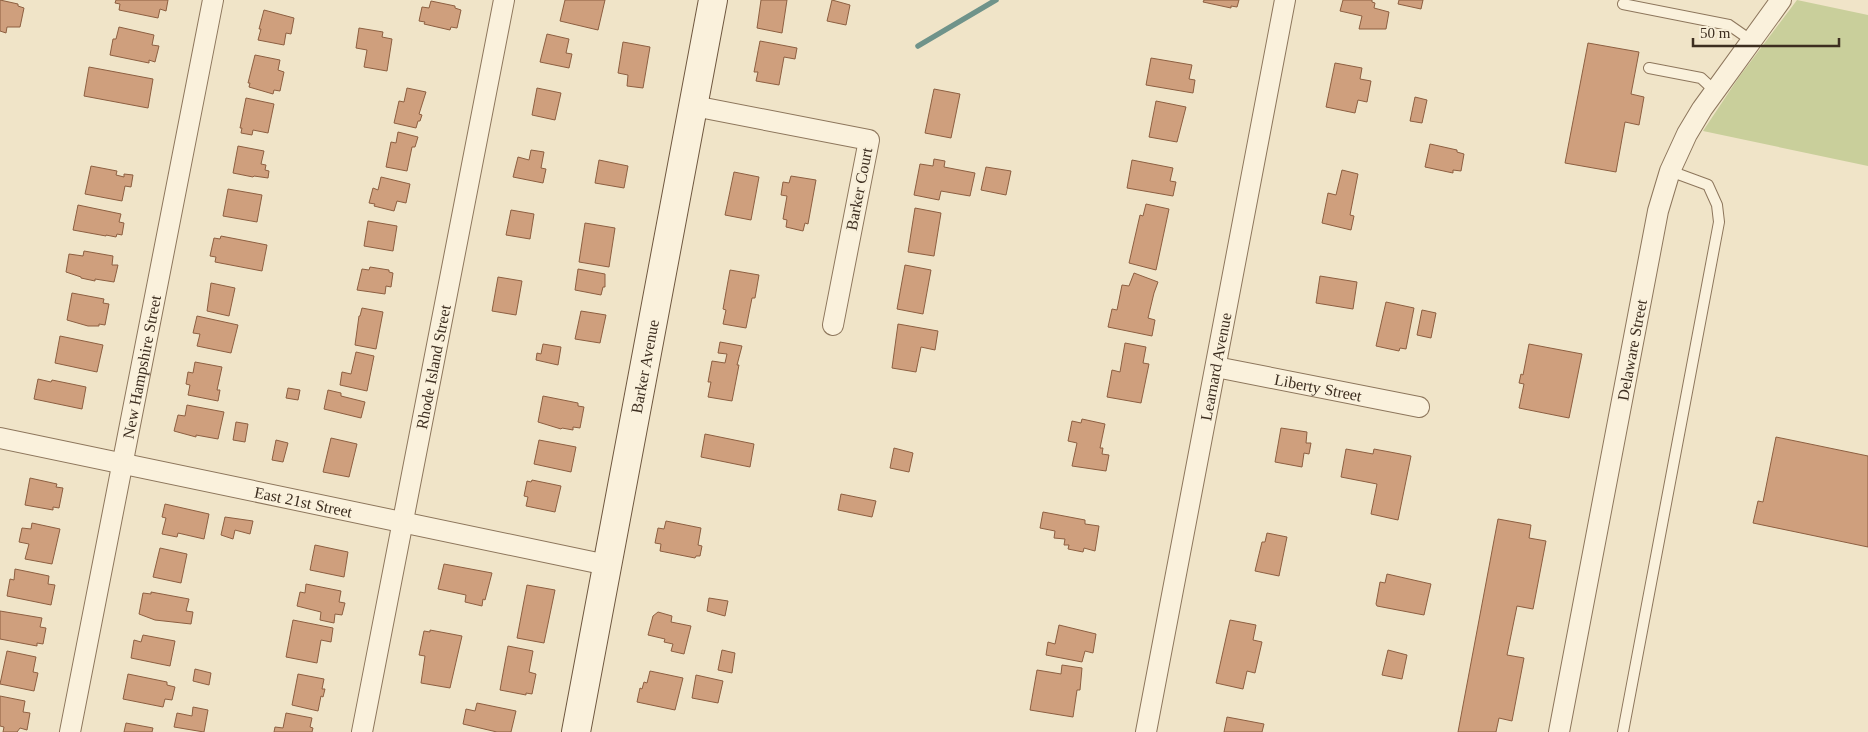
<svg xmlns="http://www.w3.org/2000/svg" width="1868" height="732" font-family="Georgia,serif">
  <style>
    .green { fill: #c9cf9b }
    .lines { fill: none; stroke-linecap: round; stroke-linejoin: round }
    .stream { stroke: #6f938a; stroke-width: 5.5 }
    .building { fill: #cf9f7d; stroke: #8d5f41 }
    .lane-casing { stroke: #8d765c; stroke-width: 12 }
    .street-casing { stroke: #8d765c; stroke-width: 22 }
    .secondary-casing { stroke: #6f573f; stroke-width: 30 }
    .lane { stroke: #faf1dc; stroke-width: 10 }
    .street { stroke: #faf1dc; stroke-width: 20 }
    .secondary { stroke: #faf1dc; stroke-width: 28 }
    .labels { text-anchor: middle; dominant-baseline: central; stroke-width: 4; stroke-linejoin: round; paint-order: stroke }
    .street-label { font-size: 16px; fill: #3d2e20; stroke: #f7eed8 }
  </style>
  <rect width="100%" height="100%" fill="#f0e4c8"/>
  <!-- green -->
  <path class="green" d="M1797 0 1868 15V166L1703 131 1739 77Z"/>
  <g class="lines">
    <!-- stream -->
    <path class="stream" d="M918 46 996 0"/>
  </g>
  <!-- building -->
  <path class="building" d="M0 0 18 4V6L24 8 20 27H7L6 33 0 31Z
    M116 0H168L166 11 160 9 158 18 119 10 120 4 115 3Z
    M565 0H605L598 30 560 21Z
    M761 0H787L782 33 757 28Z
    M832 0 850 5 846 25 827 21Z
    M1204 0H1239L1237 7 1231 6V8L1203 2Z
    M1343 0H1372V2L1375 3 1374 8 1389 12 1386 29H1359L1362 16 1340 11Z
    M1399 0H1423L1421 9 1398 4Z
    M431 1 455 6V8L461 10 457 28 451 27 450 30 424 24 425 22 419 21 422 7 429 8Z
    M264 10 294 18 291 34 286 33 284 45 258 40 261 29H259Z
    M119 27 154 35 152 45 159 46 155 62 149 60V63L110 55 113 39H116Z
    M359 28 383 32 382 37 392 39 387 71 364 67 367 50 356 48Z
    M547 34 569 39 566 53 572 54 569 68 540 62Z
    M760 41 797 48 795 59 784 57 779 85 756 81 758 72H754Z
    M623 42 650 47 643 88 627 86 628 75 618 73Z
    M1588 43 1639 52 1631 94 1644 97 1639 125 1625 122 1616 172 1565 163Z
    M255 55 280 60 278 70 284 72 280 91 274 90 273 94 249 87 250 83H248Z
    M1151 58 1192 65 1189 79 1195 80 1193 93 1146 85Z
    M1335 63 1362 68 1360 79 1371 81 1367 102 1358 100 1355 113 1326 107Z
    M89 67 153 79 148 108 84 96Z
    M407 88 426 92 419 114 422 115 420 121H418L416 128 394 123 399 101 404 102Z
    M537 88 561 93 555 120 532 115Z
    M934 89 960 94 951 138 925 133Z
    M1415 97 1427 100 1422 123 1410 121Z
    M246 98 274 104 268 133 253 130 252 135 241 133 242 128H240Z
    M1156 101 1186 107 1177 142 1149 137Z
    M398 132 418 137 415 147H412L407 171 386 167 391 142 396 143Z
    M1430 144 1457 150V152L1464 154 1461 171 1453 170V173L1425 167Z
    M238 146 264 151 261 164 266 165 265 170 269 171 268 178 254 176 253 177 233 173Z
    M531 150 544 152 541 168 546 169 543 183 513 177 518 157 529 160Z
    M934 159 945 161 944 167 975 173 970 196 941 191 939 200 914 195 920 164 933 166Z
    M599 160 628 166 624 188 595 183Z
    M1132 160 1173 168 1170 181 1176 182 1173 196 1127 188Z
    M91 166 117 171 116 175 124 177V174L133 175 131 187 125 186 122 201 85 194Z
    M986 167 1011 171 1006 195 981 190Z
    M1342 170 1358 174 1350 215 1354 216 1351 230 1322 223 1328 193 1336 195Z
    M734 172 759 177 751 220 725 215Z
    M791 176 816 180 808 224 805 223 803 231 786 227 787 220 783 219 787 196 781 195 783 182 789 183Z
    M381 177 410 184 406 203 397 201 394 211 374 206 375 204 369 203 373 188 378 190Z
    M228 189 262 195 257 222 223 216Z
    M1146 204 1169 209 1156 270 1129 263 1140 215 1143 216Z
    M78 205 121 214 119 222 124 223 122 235 117 234 116 237 106 235V236L73 230Z
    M915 208 941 213 934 256 908 252Z
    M511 210 534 214 530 239 506 235Z
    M368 221 397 226 393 251 364 246Z
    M585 223 615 228 609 267 579 262Z
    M221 236 267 245 262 271 215 262 216 257 210 256 214 238 220 239Z
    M84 251 113 256 112 265H118L114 282 95 279V281L81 278V277L66 272 69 254 83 256Z
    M905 265 931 270 923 314 897 309Z
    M370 267 389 270V272L393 273 391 287 386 286 385 294 357 290 362 269 369 270Z
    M578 269 605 274V287H603L601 295 575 290Z
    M730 270 759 275 755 298H752L746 328 723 324 726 310 723 309Z
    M1134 273 1158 282 1154 293 1148 318 1155 320 1152 336 1108 327 1112 309 1117 310 1122 285 1129 286Z
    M1320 276 1357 282 1353 309 1316 303Z
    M498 277 522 281 516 315 492 311Z
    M211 283 235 288 229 316 207 311Z
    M72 293 104 299 103 303 109 304 105 325 99 324V326H88L67 320Z
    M1386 302 1414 308 1406 349 1400 348 1399 351 1376 346Z
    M362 308 383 312 376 349 355 345 359 316H360Z
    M1422 310 1436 313 1431 338 1417 335Z
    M581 311 606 315 600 343 575 339Z
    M197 316 238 325 231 353 197 346 200 334 193 333Z
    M898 324 938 331 935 350 921 347 916 372 892 368Z
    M60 336 103 345 97 372 55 363Z
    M720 342 742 346 737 365H739L732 401 708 397 711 382H708L712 361 725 363 727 354 718 353Z
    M1125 343 1146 347 1143 363 1149 364 1141 403 1107 397 1112 370 1120 372Z
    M543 344 561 347 558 365 536 360 537 353 541 354Z
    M1529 344 1582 354 1569 418 1519 408 1524 384 1519 383 1521 374 1523 375Z
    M356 352 374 356 367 391 340 385 342 372 351 374Z
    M195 362 222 367 217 390H220L218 401 188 395 190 385 186 384 188 372 193 373Z
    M38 379 51 382 52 380 86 387 82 409 34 399Z
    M288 388 300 390 298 400 286 398Z
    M328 390 341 393V396L365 402 361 418 324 409Z
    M543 396 578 403V406L584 407 580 428 573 427V430L562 428 561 429 538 422Z
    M187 405 224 412 218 439 196 435V437L174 431 178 415 185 416Z
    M1082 419 1105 424 1100 448H1103L1102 454 1109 455 1106 471 1072 466 1077 443 1068 441 1072 421 1081 423Z
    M236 422 248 424 245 442 233 440Z
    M1281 428 1307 432 1306 443H1311L1309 454 1304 453 1302 467 1275 462Z
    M705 434 754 444 750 467 701 457Z
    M1776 437 1868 456V547L1753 523 1758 501 1763 502Z
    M331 438 357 444 349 477 323 472Z
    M276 440 288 443 283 462 272 460Z
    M539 440 576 447 571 472 534 464Z
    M894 448 913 453 909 472 890 468Z
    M1346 449 1373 454 1374 449 1411 456 1398 520 1371 514 1377 484 1341 477Z
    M30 478 57 484 56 487 63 488 59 508 53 507V510L25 505Z
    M532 480 561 486 555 512 526 506 528 497 524 496 527 481 531 482Z
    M841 494 876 501 872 517 838 510Z
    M165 504 209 514 204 539 178 533 177 537 162 534 166 518 162 517Z
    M1043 512 1085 520V524L1099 526 1095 551 1084 548 1083 552 1068 549 1069 545H1064L1065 539 1054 538 1055 531 1040 528Z
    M225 517 253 521 250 534 235 530 233 539 221 535Z
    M1498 519 1531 525 1529 538 1546 541 1533 609 1517 606 1507 655 1524 658 1512 721 1499 718 1496 732H1458Z
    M666 521 701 528 698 545 702 546 700 556H696L695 558 660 551 661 544 655 543 658 528 664 529Z
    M32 523 60 529 52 564 25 559 29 544 19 542 22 528 31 529Z
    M1267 533 1287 537 1279 576 1255 571 1262 542H1265Z
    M315 545 348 552 344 577 310 570Z
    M160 548 187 554 181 583 153 577Z
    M444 564 492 573 485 600 483 599 482 606 465 602 466 595 438 589Z
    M15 569 49 576 48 584 55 585 51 605 7 596 10 579 14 580Z
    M1387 574 1431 584 1424 615 1377 606 1376 604 1380 582 1385 583Z
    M306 584 341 591 339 602 345 603 342 615 335 614 334 623 320 620 321 612 297 606 300 592 305 593Z
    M527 585 555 590 544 643 517 638Z
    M151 592 189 599 186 611 193 612 191 624 155 620 139 614 143 593 151 594Z
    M709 598 728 601 725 616 707 611Z
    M0 611 42 618 40 627 46 628 43 644 37 643V646L0 639Z
    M658 612 672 616 671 622 691 626 684 654 671 651 673 644 664 642 665 639 648 635 653 616Z
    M293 620 333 628 331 642 321 640 317 663 286 657Z
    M1230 620 1256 625 1253 640 1262 642 1255 673 1247 671 1243 689 1216 683Z
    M1059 625 1096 634 1093 653 1085 651 1082 662 1046 655 1048 642 1055 644Z
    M430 630 462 636 450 688 421 683 425 656 419 655 424 631 430 632Z
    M143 635 175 641 170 666 131 658 134 640 141 642Z
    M508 646 533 651 529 672 536 674 532 694 526 693V695L500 690Z
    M722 650 735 653 732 673 718 670Z
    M1388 650 1407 655 1402 679 1382 675Z
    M7 651 36 657 33 672 38 673 34 691 0 684Z
    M1062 665 1082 668 1080 690H1077L1073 717 1030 710 1037 670 1061 674Z
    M195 669 211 673 209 685 193 681Z
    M650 671 683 678 675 710 637 702 640 688 642 689 644 682 647 683Z
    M128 674 167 682V685L175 687 172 700 165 699 163 707 123 699Z
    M298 674 324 679 322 689H325L323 697 321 696 318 711 292 705Z
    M696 675 723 681 718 703 692 698Z
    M0 696 25 701 23 712 30 713 27 730 20 728 17 732H3L4 727 0 726Z
    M477 703 516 711 511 732H497L463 724 466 709 475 711Z
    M193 707 208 710 204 732 174 727 177 713 192 716Z
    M286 713 312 718 310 727 313 728 312 732H274L275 727 283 728Z
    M1227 717 1264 724 1262 732H1224Z
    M126 723 153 728 152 732H124Z"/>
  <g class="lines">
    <defs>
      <path id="lane" d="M1623 4 1729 25 1752 41
        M1649 68 1701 78 1715 91
        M1623 732 1719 222 1717 205 1708 185 1670 171"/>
      <g id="street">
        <path d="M694 106 869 140 833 325"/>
        <path id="s1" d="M1216 367 1419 407"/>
        <path id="s2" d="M0 438 607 565"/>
        <path id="s3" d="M70 732 213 0"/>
        <path id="s4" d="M362 732 504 0"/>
        <path id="s5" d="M1146 732 1285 0"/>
        <path id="s6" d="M1559 732 1658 211 1670 171 1687 134 1702 109 1781 0"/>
      </g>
      <g id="secondary">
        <path id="s7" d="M576 732 713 0"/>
      </g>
    </defs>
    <!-- lane casing -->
    <use href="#lane" class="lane-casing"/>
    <!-- street casing -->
    <use href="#street" class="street-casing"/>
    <!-- secondary casing -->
    <use href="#secondary" class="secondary-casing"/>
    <!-- lane -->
    <use href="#lane" class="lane"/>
    <!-- street -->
    <use href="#street" class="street"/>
    <!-- secondary -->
    <use href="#secondary" class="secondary"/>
  </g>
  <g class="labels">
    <!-- street labels -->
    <g class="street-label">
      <text transform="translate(859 189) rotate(-79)">Barker Court</text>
      <text stroke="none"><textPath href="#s6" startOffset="389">Delaware Street</textPath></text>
      <text stroke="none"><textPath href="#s3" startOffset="372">New Hampshire Street</textPath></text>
      <text stroke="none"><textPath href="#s4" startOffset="372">Rhode Island Street</textPath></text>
      <text stroke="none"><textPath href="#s7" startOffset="372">Barker Avenue</textPath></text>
      <text stroke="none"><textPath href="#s5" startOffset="372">Learnard Avenue</textPath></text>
      <text stroke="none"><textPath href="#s1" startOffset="104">Liberty Street</textPath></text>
      <text stroke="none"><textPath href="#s2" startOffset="310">East 21st Street</textPath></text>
    </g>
  </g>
  <!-- scale -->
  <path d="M1693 38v8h146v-8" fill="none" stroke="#3d2e20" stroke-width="2.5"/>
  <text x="1700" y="38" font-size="15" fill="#3d2e20" stroke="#f7eed8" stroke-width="4" paint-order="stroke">50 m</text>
</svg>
